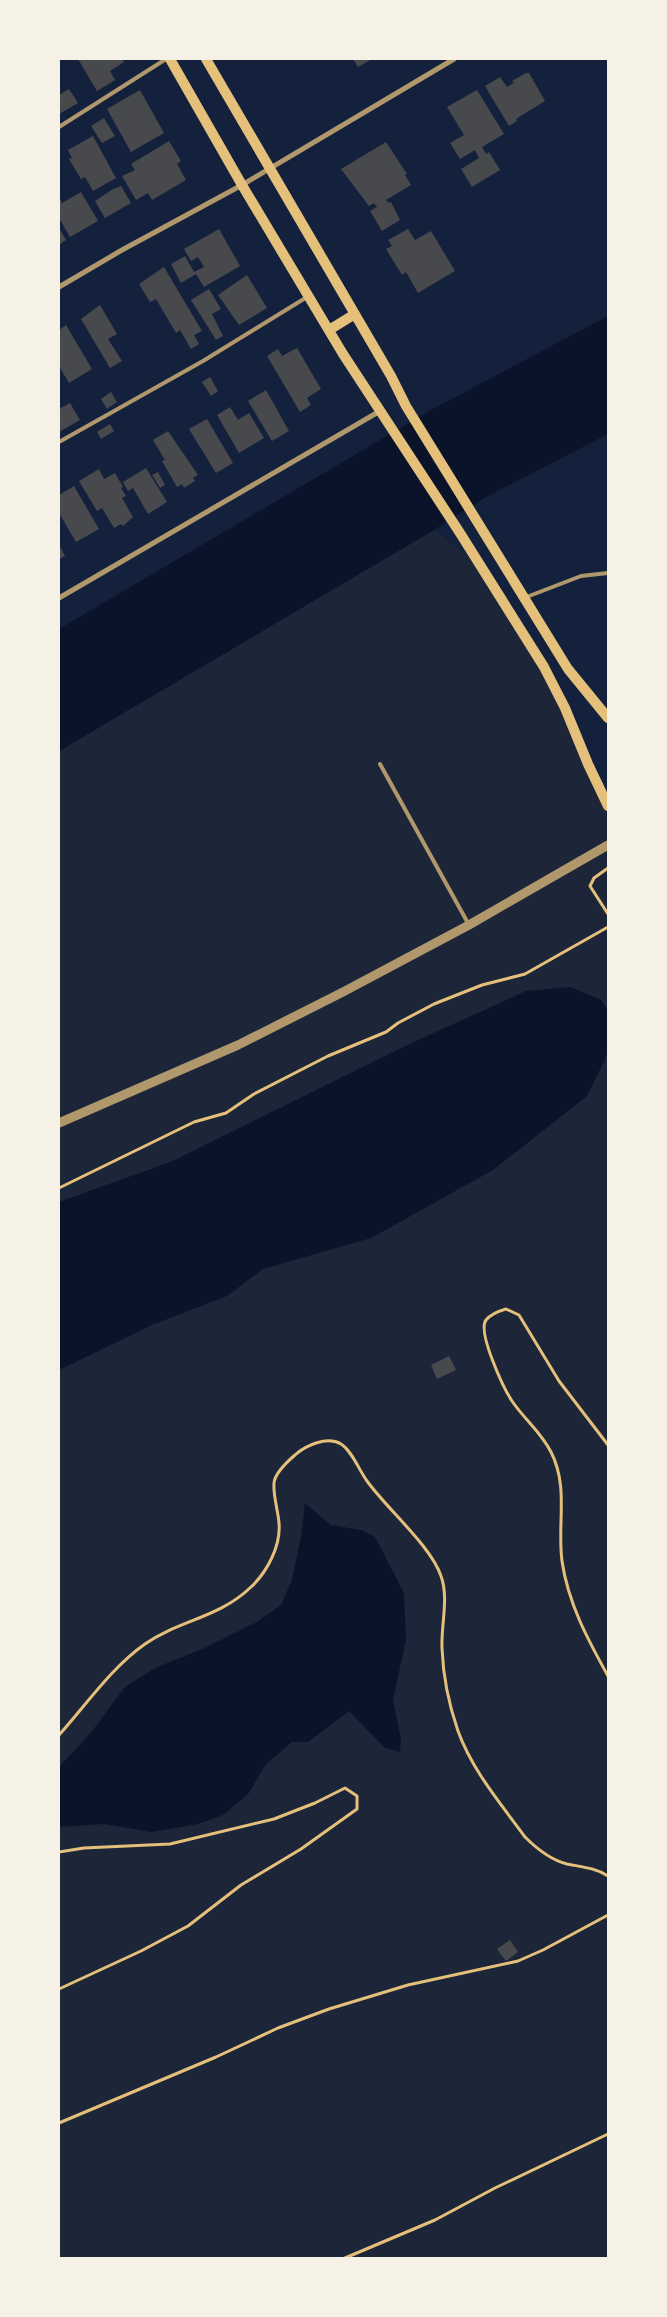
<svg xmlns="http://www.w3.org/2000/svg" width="667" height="2317" font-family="'Nunito Sans',sans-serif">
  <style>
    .green { fill: #1d2539 }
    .water { fill: #0b132b }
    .building { fill: #48494c }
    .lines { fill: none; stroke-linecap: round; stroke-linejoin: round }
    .path { stroke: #e5c07b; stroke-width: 3 }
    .service { stroke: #b1986c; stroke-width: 4 }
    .minor { stroke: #b1986c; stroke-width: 5 }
    .tertiary { stroke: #b1986c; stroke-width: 9 }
    .secondary { stroke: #e5c07b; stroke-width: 10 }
  </style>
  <rect width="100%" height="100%" fill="#14213d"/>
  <!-- green -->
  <path class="green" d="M434 530 480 565 524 634 608 806V2258H59V751Z"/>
  <!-- water -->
  <path class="water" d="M608 316V434L486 497 434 530 59 751V629L431 410Z
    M571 987 601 1000 608 1011V1049L605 1059 587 1096 493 1170 371 1238 263 1269 227 1296 152 1325 59 1370V1202L173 1161 403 1047 526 991Z
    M305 1503 331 1525 361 1530 375 1537 404 1593 406 1640 393 1700 401 1739 400 1752 385 1748 349 1711 308 1742H292L266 1764 248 1794 223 1815 198 1824 151 1832 104 1824 59 1827V1767L90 1734 125 1687 155 1668 207 1647 255 1623 281 1605 292 1580 301 1537Z"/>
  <!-- building -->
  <path class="building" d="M78 59H122L124 62 110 71 115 80 97 91Z
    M353 59H372L358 67Z
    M526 73H529L545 101 516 119 517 121 509 126 485 86 500 77 507 87 514 83 512 81Z
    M69 89 78 103 59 114V95Z
    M140 90 164 133 131 152 107 109Z
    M477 90 504 134 482 147 486 154 489 152 500 170 472 187 461 169 479 158 475 150 460 159 450 143 464 135 447 107Z
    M104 118 115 136 102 143 91 126Z
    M93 136 116 178 93 191 85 177 81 179 69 159 72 158 68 150Z
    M169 141 181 161 177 164 186 180 152 200 148 193 136 200 122 176 135 170 131 164Z
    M386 142 407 174 405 175 411 185 386 200 389 203 391 202 400 220 382 231 370 211 377 207 374 203 369 206 341 169Z
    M121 186 131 203 105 218 95 201 113 189Z
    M81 192 98 221 70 237 59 218V196L62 203Z
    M59 228 66 240 59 245Z
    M219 229 240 266 204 287 196 274 181 283 171 264 185 256 194 272 204 267 198 257 191 261 184 249Z
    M408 229 415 240 431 231 455 271 418 293 406 272 402 275 386 249 392 246 388 240Z
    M164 267 202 331 194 335 199 344 191 349 180 330 176 333 156 299 150 302 139 284Z
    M247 275 267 308 239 325 218 295Z
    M209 289 221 309 212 314 223 336 216 340 191 300Z
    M100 305 117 334 108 339 122 361 110 368 81 319Z
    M66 325 92 369 69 383 59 366V330Z
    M297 348 321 389 307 398 311 405 300 412 267 356 278 349 282 356Z
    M210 377 218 391 211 396 202 382Z
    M266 390 289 431 272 441 248 401Z
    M111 392 117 402 107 409 101 399Z
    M70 403 80 420 59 432V409Z
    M230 407 238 420 249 413 264 438 239 453 217 415Z
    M207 419 233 463 216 473 189 429Z
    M110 424 114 431 101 439 97 432Z
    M168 431 198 475 193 478 195 481 184 488 182 484 177 487 162 461 165 460 153 440Z
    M146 468 167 502 148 514 133 488 128 491 123 482Z
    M99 469 104 479 115 473 123 487 121 488 126 496 122 498 133 517 123 526 121 524 114 528 102 508 97 511 79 481Z
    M158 472 165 485 160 488 152 475Z
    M74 486 99 529 76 542 59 513V495Z
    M59 545 65 556 59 559Z
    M449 1356 456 1370 437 1379 431 1365Z
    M510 1940 518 1952 506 1961 497 1949Z"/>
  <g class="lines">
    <!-- path -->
    <path class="path" d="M608 868 594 878 590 886 608 914
      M59 1188 194 1122 226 1113 254 1094 328 1056 386 1032 398 1023 434 1004 482 985 525 974 608 927
      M608 1445 559 1381 519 1315 506 1309C499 1311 491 1314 486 1320 477 1332 504 1389 512 1401 524 1419 541 1432 551 1452 569 1487 557 1524 562 1561 568 1603 588 1640 608 1676
      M59 1735C86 1705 112 1667 145 1644 179 1620 219 1618 251 1587 267 1572 281 1546 279 1523 278 1510 273 1496 274 1483 275 1473 288 1461 295 1455 306 1445 327 1436 341 1444 352 1451 359 1470 367 1481 387 1509 431 1546 441 1576 449 1598 441 1624 442 1648 443 1675 449 1705 458 1731 472 1770 501 1804 525 1837 537 1849 551 1860 567 1864 582 1867 596 1868 608 1876
      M59 1852 84 1848 170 1844 274 1819 315 1803 345 1788 357 1796V1809L301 1849 241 1885 188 1926 141 1951 59 1989
      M59 2123 216 2057 278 2028 329 2009 408 1985 518 1961 543 1950 608 1915
      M345 2258 435 2220 495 2188 608 2134"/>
    <!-- service -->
    <path class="service" d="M59 127 166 59
      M59 442 203 361 307 297
      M524 598 581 576 608 573
      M380 764 469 925"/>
    <!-- minor -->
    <path class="minor" d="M59 287 122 250 242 185 454 59
      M59 598 380 411"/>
    <!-- tertiary -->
    <path class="tertiary" d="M59 1123 238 1045 343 992 469 925 608 845"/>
    <!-- secondary -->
    <path class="secondary" d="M170 59 242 185 343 354 460 533 544 667 565 708 588 764 608 806
      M206 59 391 376 406 406 568 669 608 718
      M329 330 355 314"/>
  </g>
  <!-- border -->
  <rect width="667" height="2317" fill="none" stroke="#f6f1e7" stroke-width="120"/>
</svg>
